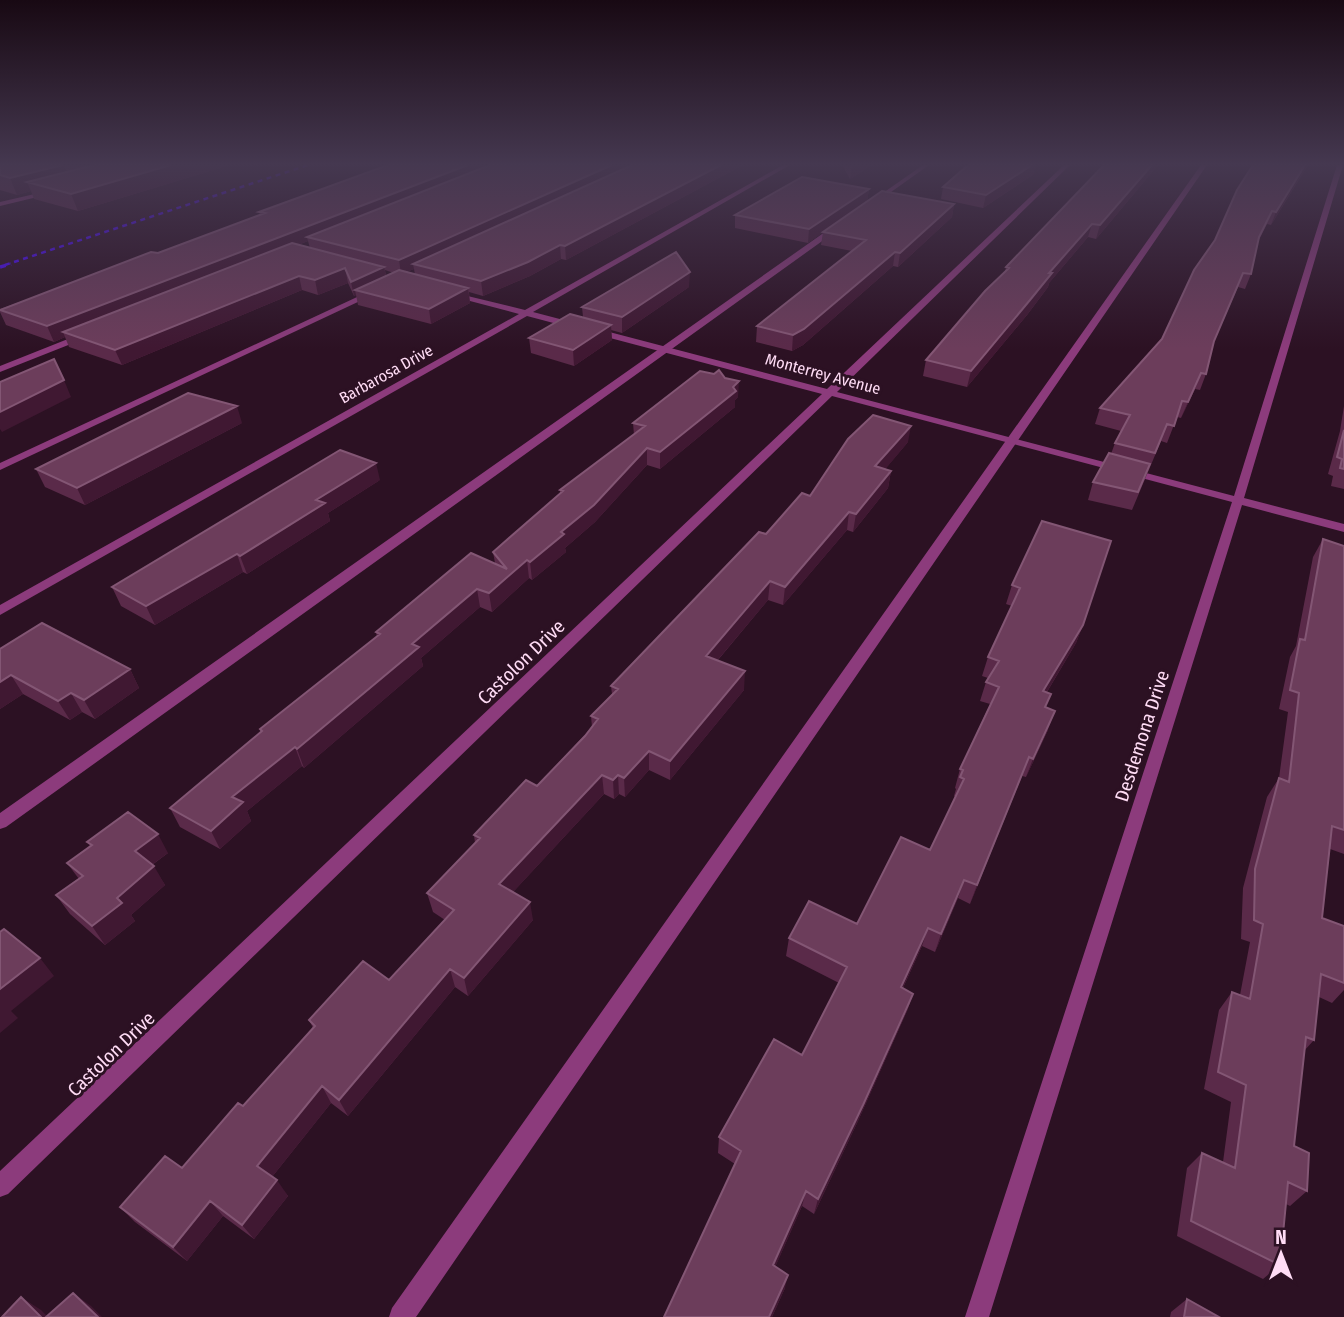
<svg xmlns="http://www.w3.org/2000/svg" width="1344" height="1317" font-family="'Fira Sans Condensed',sans-serif">
  <style>
    .lines { fill: none; stroke-linecap: round; stroke-linejoin: round }
    .service { fill: #8c3b7c; fill-rule: evenodd }
    .minor { fill: #8c3b7c; fill-rule: evenodd }
    .rail-far1 { stroke: #4a08ff; stroke-width: 2.5; stroke-dasharray: 5 4.5; stroke-linecap: butt }
    .rail { stroke: #4a08ff; stroke-width: 3.5; stroke-dasharray: 6 5; stroke-linecap: butt }
    .wall { fill: #5a2a49; fill-rule: evenodd }
    .shaded-wall { fill: #401832 }
    .building { fill: #6c3d5b; stroke: #835674; stroke-width: 2 }
    .labels { text-anchor: middle; dominant-baseline: central; stroke-width: 6; stroke-linejoin: round; paint-order: stroke }
    .far-street-label { font-size: 16px; fill: #ffdcf5; stroke: #2c1123 }
    .street-label { font-size: 19px; fill: #ffdcf5; stroke: #2c1123 }
  </style>
  <rect width="100%" height="100%" fill="#2c1123"/>
  <g class="lines">
    <!-- service -->
    <path class="service" d="M923 165H929L877 202H873V200Z
      M1201 165H1207L416 1317H389L392 1308Z
      M52 190 54 193 0 206V202Z
      M832 227 839 229 6 827 0 829V813Z
      M370 291 377 293 0 470V463Z"/>
    <!-- minor -->
    <path class="minor" d="M783 165H790L533 312 827 389 1064 165H1070L837 392 1234 496 1337 165H1343L1244 498 1344 524V532L1242 505 989 1317H965L1232 502 832 396 8 1194 0 1197V1171L822 394 527 316 0 615V605L519 314 451 296V292L525 310Z
      M83 333 87 336 86 338 0 372V366Z"/>
    <!-- rail-far1 -->
    <path class="rail-far1" d="M5 265 308 165"/>
    <!-- rail -->
    <path class="rail" d="M0 267 11 264"/>
  </g>
  <!-- wall -->
  <path class="wall" d="M0 165H230L78 211 34 199 31 191 17 195 0 190Z
    M743 165 566 260 561 259 530 276 483 296 469 292 470 303 431 324 358 305 356 295 354 296 348 283 318 295 302 290 122 365 69 347 65 337 54 342 6 325 0 312V309L158 253 260 215 259 212ZM308 241 310 248 298 245ZM414 269 415 275 406 272ZM385 270 394 273 386 276Z
    M842 165H872L850 179Z
    M1158 165 1096 239 1088 237 1049 283 1048 287 1027 315 967 387 923 376 926 360 1005 271 1006 267Z
    M1253 165H1308L1271 225 1267 224 1258 242 1251 274 1245 289 1238 287 1213 344 1206 374 1200 390 1195 389 1181 418 1177 417 1167 443 1161 441 1132 510 1088 500 1093 482 1111 454 1115 443 1121 431 1095 424 1100 408 1162 339 1215 240Z
    M1034 174 983 208 941 199 943 187Z
    M869 189 867 201 954 204 952 217 898 267 893 266 803 345 792 351 756 342 757 326 852 251 821 245 823 232 808 243 735 228V215Z
    M689 287 622 333 611 330 612 340 574 366 531 353 529 338 583 317 582 307Z
    M738 397 735 400V407L660 469 647 465 595 522 565 548 566 552 532 580 529 578 492 612 480 607 421 658 423 666 304 768 302 766 247 811 251 821 220 849 180 827 170 808 261 732 260 729 377 637 376 632 495 563 493 552 560 494V490L634 435 633 423Z
    M1344 406V489L1331 486 1333 476 1328 474 1340 431Z
    M242 423 85 505 45 487 36 469Z
    M908 442 885 469 891 471 888 488 853 532 847 530 783 605 768 600 718 660 744 690 670 780 649 770 625 797 619 794 614 799 604 794 513 892 533 920 468 996 455 987 348 1116 331 1103 272 1177 288 1196 254 1239 223 1216 187 1261 135 1222 120 1207 182 1168 243 1106 313 1028 309 1020 389 980 445 920 433 912 427 893 475 843 474 835 537 786 592 727 591 716 612 694 611 686 766 534 810 496Z
    M380 480 328 513 330 521 247 574 243 572 155 625 121 606 112 587Z
    M1042 521 1083 625 1076 643 1047 692 1046 707 1048 730 1026 777 1022 776 970 904 958 898 935 952 922 946 903 988 913 994 907 1011 858 1121 814 1214 802 1206 775 1267 785 1288 772 1317 735 1164 718 1153 719 1137 802 1055 839 983 786 956 789 938 857 924 930 850 956 797 954 796 956 789 955 788 960 769 990 704 980 701 986 682 988 678 982 676 988 657 1012 606 1006 604 1012 585Z
    M1323 539 1344 546V854L1330 849 1322 918 1344 926V990L1332 1003 1319 997 1314 1040 1304 1051 1294 1146 1307 1191 1290 1206 1286 1204 1280 1265 1263 1279 1177 1236 1187 1168 1202 1153 1223 1162 1231 1102 1204 1089 1219 1010 1232 992 1240 995 1250 942 1241 939 1243 888 1267 797 1279 778 1288 712 1279 709 1290 657 1296 646 1313 557Z
    M0 649 130 669 139 688 95 719 82 712 70 720 23 694 0 709Z
    M87 842 168 853 152 865 165 885 131 915 135 921 105 945 70 914 56 895 79 879 67 863 90 846Z
    M1187 1299 1219 1317H1170L1171 1312Z"/>
  <!-- shaded-wall -->
  <path class="shaded-wall" d="M64 165 70 181 27 182 31 191 17 195 10 178Z
    M171 165H230L78 211 71 194Z
    M468 165H500L307 237 308 241 72 335 63 332 65 337 54 342 47 326Z
    M612 165H639L413 264 414 269 401 274 399 260Z
    M721 165H743L566 260 565 246Z
    M854 165H872L850 179 852 166Z
    M1032 165H1036L1034 174 983 208 986 195Z
    M1152 165H1158L1096 239 1100 225Z
    M1305 165H1308L1306 167 1271 225 1276 212Z
    M869 189 867 201 808 243 809 229Z
    M954 204 952 217 898 267 900 253Z
    M1092 224 1088 237 1049 283 1048 287 1027 315 967 387 971 371 1049 273Z
    M560 245 561 259 530 276 483 296 481 281Z
    M895 252 893 266 803 345 792 351 793 335Z
    M384 267 387 281 355 290 356 295 354 296 351 282Z
    M345 268 348 283 318 295 315 280Z
    M690 272 689 287 622 333V317Z
    M299 276 302 290 122 365 115 350Z
    M468 288 470 303 431 324 429 309Z
    M611 325 612 340 574 366 573 350Z
    M1201 373 1195 389 1181 418 1188 402Z
    M64 380 71 397 2 432 0 429V412Z
    M739 381 738 397 735 400V407L660 469V452Z
    M237 406 242 423 85 505 77 488Z
    M911 426 908 442 873 484 875 466Z
    M647 448V465L595 522 565 548 566 552 532 580 530 562Z
    M376 463 380 480 328 513 330 521 247 574 240 556 316 500Z
    M891 471 888 488 853 532 856 514Z
    M849 512 847 530 783 605 785 587Z
    M237 554 243 572 155 625 146 606Z
    M527 560 529 578 492 612 489 593Z
    M770 581 768 600 705 675 706 656Z
    M477 589 480 607 421 658 423 666 304 768 297 749 412 644Z
    M1083 625 1076 643 1036 710 1043 691Z
    M130 669 139 688 95 719 84 700Z
    M745 671 744 690 670 780V761Z
    M11 675 23 694 0 709V682Z
    M71 693 82 712 70 720 58 701Z
    M1055 711 1048 730 1026 777 1033 759Z
    M295 747 302 766 247 811 251 821 220 849 211 831 232 797Z
    M649 751V770L625 797 624 778Z
    M1029 757 1022 776 970 904 977 885Z
    M602 775 604 794 503 903 499 884Z
    M618 775 619 794 614 799 613 780Z
    M158 834 168 853 146 869 135 851Z
    M154 866 165 885 131 915 135 921 105 945 92 926 117 898Z
    M964 880 958 898 935 952 941 934Z
    M530 902 533 920 468 996 464 978Z
    M928 928 922 946 895 1005 901 987Z
    M40 958 54 976 11 1011 18 1018 0 1033V989Z
    M450 969 455 987 348 1116 339 1100Z
    M913 994 907 1011 858 1121 814 1214 818 1199Z
    M322 1086 331 1103 268 1182 257 1166Z
    M277 1180 288 1196 254 1239 242 1225Z
    M806 1191 802 1206 770 1279 773 1265Z
    M210 1201 223 1216 187 1261 173 1247Z
    M788 1275 785 1288 772 1317H769Z
    M73 1293 91 1306 102 1317H98Z
    M21 1297 41 1310 48 1317H41Z"/>
  <!-- building -->
  <path class="building" d="M0 165H63L10 178 0 175Z
    M94 165H171L71 194 27 182Z
    M388 165H468L47 326 0 310 151 252 158 253 265 213 259 212Z
    M490 165H612L399 260 307 237Z
    M632 165H721L565 246 560 245 528 262 481 281 413 264Z
    M968 165H1032L986 195 943 187Z
    M1104 165H1152L1100 225 1092 224 1049 273H1052L1030 300 971 371 926 360 985 291 1009 268 1006 267Z
    M1253 165H1305L1276 212 1272 211 1259 237 1251 274 1243 273 1214 341 1206 374 1201 373 1188 402 1182 401 1174 426 1167 424 1155 453 1115 443 1130 415 1100 408 1162 339 1194 270 1215 240 1237 190Z
    M802 177 869 189 809 229 735 215Z
    M882 191 954 204 900 253 895 252 804 329 793 335 757 326 866 240 823 232Z
    M292 243 384 267 351 282 345 268 315 280 299 276 115 350 63 332Z
    M676 252 690 272 622 317 582 307Z
    M399 270 468 288 429 309 355 290Z
    M570 314 611 325 573 350 529 338Z
    M54 359 64 380 0 412V382Z
    M719 370 725 378 739 381 733 387 736 391 660 452 647 448 594 505 561 532 564 534 530 562 527 560 489 593 477 589 412 644 419 647 297 749 295 747 232 797 243 802 211 831 170 808 262 731 260 729 380 634 376 632 471 553 507 569 493 552 563 491 560 490 645 426 633 423 700 371 714 374Z
    M188 393 237 406 77 488 36 469Z
    M873 415 911 426 875 466 891 471 856 514 849 512 785 587 770 581 706 656 745 671 670 761 649 751 624 778 618 775 613 780 602 775 499 884 530 902 464 978 450 969 339 1100 322 1086 257 1166 277 1180 242 1225 210 1201 173 1247 120 1207 165 1156 182 1168 238 1103 243 1106 315 1026 309 1020 363 961 389 980 454 910 427 893 480 838 474 835 526 780 537 786 585 736 598 719 591 716 618 689 611 686 759 532 766 534 802 493 810 496 848 439Z
    M1344 430V469L1340 468 1342 459 1337 457Z
    M340 450 376 463 316 500 325 503 240 556 237 554 146 606 112 587Z
    M1109 453 1150 464 1138 492 1093 482Z
    M1042 521 1111 541 1083 625 1043 691 1051 694 1045 707 1055 711 1033 759 1029 757 977 885 964 880 941 934 928 928 901 987 913 994 863 1105 818 1199 806 1191 773 1265 788 1275 769 1317H664L741 1151 719 1137 774 1039 802 1055 847 967 789 938 809 901 857 924 901 837 930 850 964 779 960 777 963 770 960 769 999 687 986 682 999 661 988 657 1020 588 1012 585Z
    M1323 539 1344 546V830L1332 826 1322 918 1344 926V983L1321 974 1314 1040 1306 1037 1294 1146 1309 1153 1307 1191 1288 1182 1280 1265 1191 1221 1202 1153 1235 1168 1246 1085 1218 1072 1232 992 1250 999 1263 924 1254 920 1255 869 1279 778 1289 782 1299 693 1290 690 1300 639 1305 640Z
    M42 623 130 669 84 700 71 693 58 701 11 675 0 682V649Z
    M128 812 158 834 135 851 154 866 117 898 122 903 92 926 56 895 83 876 67 863 92 845 87 842Z
    M4 929 40 958 0 989V932Z
    M73 1293 98 1317H46Z
    M21 1297 41 1317H2Z
    M1187 1299 1219 1317H1184Z"/>
  <!-- sky -->
  <linearGradient id="sky" x2="0" y2="1"><stop stop-color="#180913"/><stop offset="0.47" stop-color="#453850"/><stop offset="1" stop-color="#453850" stop-opacity="0"/></linearGradient>
  <rect width="1344" height="349" fill="url(#sky)"/>
  <g class="labels">
    <!-- far-street labels -->
    <g class="far-street-label">
      <text transform="translate(386 374) rotate(-29)">Barbarosa Drive</text>
      <text transform="translate(823 374) rotate(15)">Monterrey Avenue</text>
    </g>
    <!-- street labels -->
    <g class="street-label">
      <text transform="translate(521 662) rotate(-44)">Castolon Drive</text>
      <text transform="translate(1142 736) rotate(-72)">Desdemona Drive</text>
      <text transform="translate(111 1054) rotate(-44)">Castolon Drive</text>
    </g>
  </g>
  <!-- north arrow -->
  <g transform="translate(1281 1254)" stroke="#2c1123" stroke-width="5" paint-order="stroke">
  <path d="M0-5L12 26L0 18L-12 26Z" fill="#ffdcf5"/>
  <text y="-10" font-size="19" font-weight="bold" text-anchor="middle" fill="#ffdcf5">N</text>
  </g>
</svg>
